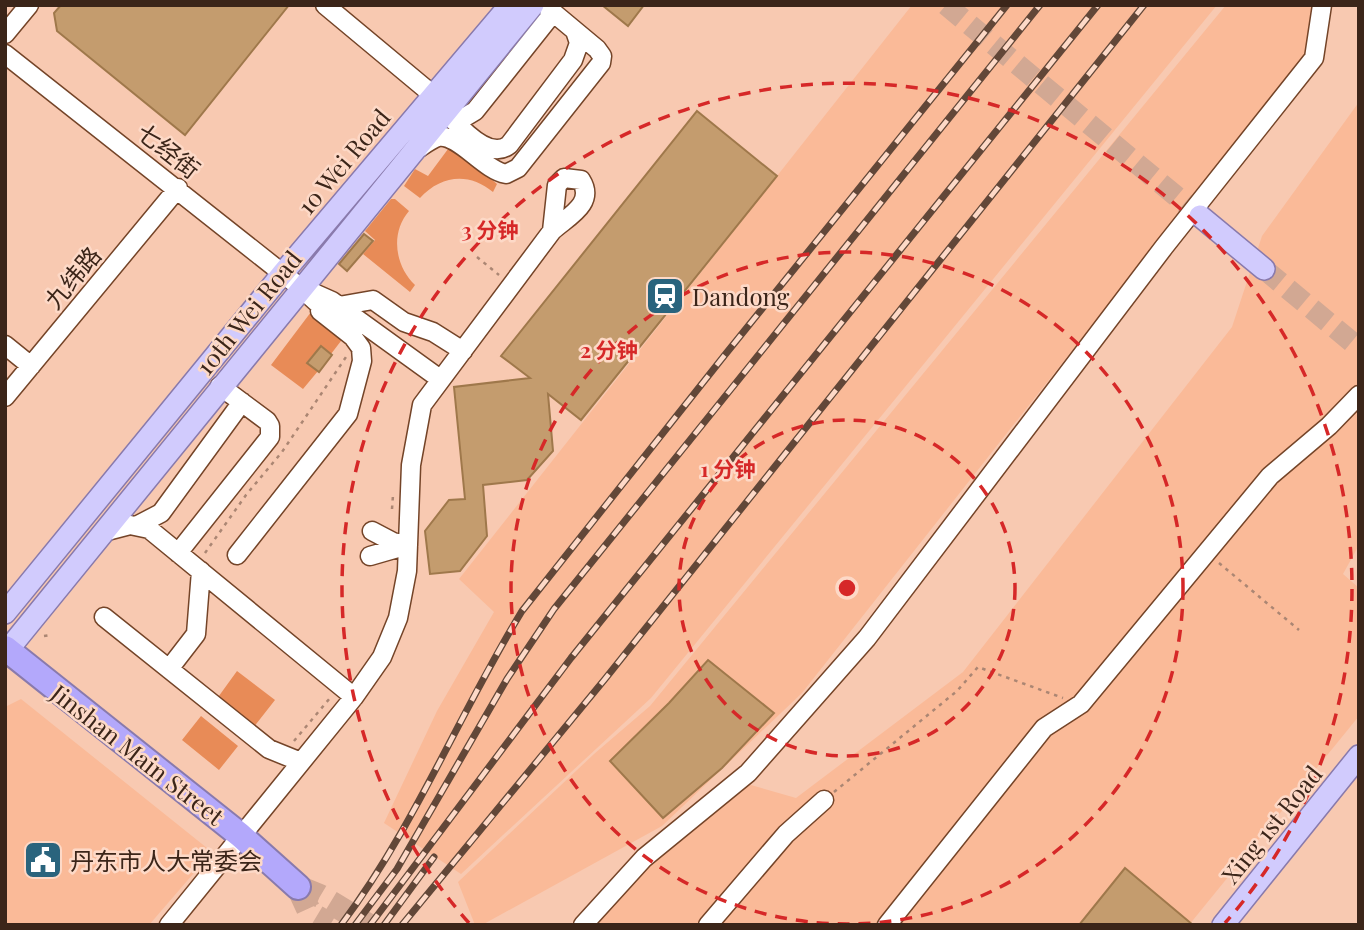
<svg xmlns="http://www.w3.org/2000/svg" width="1364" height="930" font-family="'Playfair Display','Noto Sans SC',serif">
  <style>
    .built { fill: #faba98 }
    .green { fill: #e88b57 }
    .building { fill: #c49c6e; stroke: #9f784b; stroke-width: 2 }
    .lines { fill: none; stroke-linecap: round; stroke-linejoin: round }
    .major-tunnel { stroke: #d2a893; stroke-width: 21; stroke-dasharray: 21 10; stroke-linecap: butt }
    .highway-tunnel { stroke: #d2a893; stroke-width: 24; stroke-dasharray: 24 12; stroke-linecap: butt }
    .minor-casing { stroke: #744428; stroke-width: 21 }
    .major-casing { stroke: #897aac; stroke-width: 24 }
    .highway-casing { stroke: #897aac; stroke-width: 28 }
    .path { stroke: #ab8673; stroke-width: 2.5; stroke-dasharray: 3.5 5; stroke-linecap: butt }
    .minor { stroke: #fff; stroke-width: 18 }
    .major { stroke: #d1cbfd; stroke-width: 21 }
    .highway { stroke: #b3a8fb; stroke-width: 24 }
    .rail-casing { stroke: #624738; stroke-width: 7 }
    .rail { stroke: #fdd9c7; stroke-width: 4.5; stroke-dasharray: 13; stroke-linecap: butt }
    .ring { fill: none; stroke: #d62828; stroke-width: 3.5; stroke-dasharray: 12 9 }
    .labels { text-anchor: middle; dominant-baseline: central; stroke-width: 5; stroke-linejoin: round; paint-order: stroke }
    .street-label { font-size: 24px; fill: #3b2519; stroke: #fdd9c7 }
    .poi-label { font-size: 24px; fill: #3b2519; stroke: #fdd9c7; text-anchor: start }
    .centre { fill: #d62828; stroke: #fdd9c7; stroke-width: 3.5 }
    .ring-label { font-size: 21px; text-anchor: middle; font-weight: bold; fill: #d62828; stroke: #fdd9c7; stroke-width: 5; stroke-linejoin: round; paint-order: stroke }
  </style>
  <rect width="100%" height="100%" fill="#f8c9b1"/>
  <!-- built -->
  <path class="built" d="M912 5H1217L651 698 461 874 384 823 437 711 494 612 459 579Z
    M1226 5H1316L1313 45 802 693 662 826 482 925H475L458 882 594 754 650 706Z
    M1359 102V545L1343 574 1359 588V716L1189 925H585L737 781 796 798 963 672 1232 327 1262 236Z
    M21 699 212 852 149 925H5V707Z"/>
  <!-- green -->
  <path class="green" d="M451 145 497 184 493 192C469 172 441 175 420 198L404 186 415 169 428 176Z
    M391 199H395L409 211C390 233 395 266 415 285L410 292 363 254 375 240 365 231Z
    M311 312 344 337 331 354 321 346 307 362 318 371 303 389 271 365Z
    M237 671 275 700 253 728 216 700Z
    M201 716 238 746 219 770 182 740Z"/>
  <!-- building -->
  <path class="building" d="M61 5H289L185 135 57 31 54 13Z
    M602 5H644L628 26Z
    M697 111 777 176 581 420 548 394 553 451 527 480 483 485 487 536 460 571 430 574 425 531 449 500 465 499 454 387 530 378 501 356Z
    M364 234 373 241 347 271 339 264Z
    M321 346 332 355 319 372 307 363Z
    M708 660 774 713 722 768 663 818 610 761 669 703Z
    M1125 868 1193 925H1079Z"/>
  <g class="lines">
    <!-- major-tunnel -->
    <path class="major-tunnel" d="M946 5 1200 216
      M1264 269 1359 348"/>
    <!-- highway-tunnel -->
    <path class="highway-tunnel" d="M298 887 320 896 368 925
      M298 887 310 913 330 925"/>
    <defs>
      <path id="minor" d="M325 5 433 95C446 112 485 164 509 145L573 60 579 43 575 31
        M5 34 29 5
        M5 54 301 288 323 308 320 311 353 337 361 348 362 361 348 414 237 555
        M451 117H465L475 111 549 18 550 11
        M419 148C425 144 432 139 438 137 458 133 483 170 506 174L518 168 601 63 602 56 597 49 549 9 548 5
        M564 178 581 180C596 204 567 217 552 231L557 185Z
        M314 293 332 301 440 379
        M333 307 373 300 404 322 433 332 463 351
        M5 345 31 366
        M5 397 178 188
        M138 525 161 513 242 402
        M372 531 393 542 408 545
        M103 532 130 525 149 529 354 697
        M178 553 270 437V426L267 421 220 386
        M370 556 408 545
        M104 617 269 749 301 762
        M169 669 196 634 201 571
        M169 925 354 697 382 657 398 618 407 571 411 465 422 405 552 231
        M583 925 644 858 748 773 867 638 1164 247 1314 58 1322 5
        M708 925 786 834 824 800
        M887 925 1044 728 1081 704 1270 476 1329 426 1359 395"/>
      <path id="major" d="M1200 216 1264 269
        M5 613 283 273 510 5
        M7 651 533 5
        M1223 925 1359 756"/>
      <path id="highway" d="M5 648 240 835 298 887"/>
    </defs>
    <!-- minor casing -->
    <use href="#minor" class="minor-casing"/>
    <!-- major casing -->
    <use href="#major" class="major-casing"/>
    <!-- highway casing -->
    <use href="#highway" class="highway-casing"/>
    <!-- path -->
    <path class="path" d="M477 257 499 275
      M392 509 393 495
      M205 553 246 495 282 452 346 357
      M1219 563 1299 630
      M44 636 50 635
      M294 741 330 698
      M834 792 957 691 978 667 1063 698"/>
    <!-- minor -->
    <use href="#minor" class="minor"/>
    <!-- major -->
    <use href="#major" class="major"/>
    <!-- highway -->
    <use href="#highway" class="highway"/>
    <defs>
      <path id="rail" d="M341 925C414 828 459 714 522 611L724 356 1007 5
        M355 925 397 869 507 679 554 609 1040 5
        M370 925 571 658 1098 5
        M384 925 434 857
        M402 925 605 679 1144 5"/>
    </defs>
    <!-- rail casing -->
    <use href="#rail" class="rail-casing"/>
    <!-- rail -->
    <use href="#rail" class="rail"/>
  </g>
  <!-- distance rings -->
  <g class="ring">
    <circle cx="847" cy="588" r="168"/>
    <circle cx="847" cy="588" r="336"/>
    <path d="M469 923A505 505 0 1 1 1225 923"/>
  </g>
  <!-- icons -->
  <defs>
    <symbol id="station-square" viewBox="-11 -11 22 22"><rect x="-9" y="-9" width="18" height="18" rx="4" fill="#2a647d" stroke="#fdd9c7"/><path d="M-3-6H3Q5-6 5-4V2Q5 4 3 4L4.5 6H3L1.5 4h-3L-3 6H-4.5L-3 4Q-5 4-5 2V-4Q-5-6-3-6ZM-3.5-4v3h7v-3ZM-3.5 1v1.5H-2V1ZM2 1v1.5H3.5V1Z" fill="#fff"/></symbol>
    <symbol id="civic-square" viewBox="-11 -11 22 22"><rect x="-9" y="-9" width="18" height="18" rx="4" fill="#2a647d" stroke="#fdd9c7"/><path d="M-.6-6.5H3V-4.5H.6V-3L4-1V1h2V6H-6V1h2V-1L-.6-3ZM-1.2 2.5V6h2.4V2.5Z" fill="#fff"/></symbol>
  </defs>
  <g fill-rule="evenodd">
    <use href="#station-square" x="643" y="274" width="44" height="44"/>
    <use href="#civic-square" x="21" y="838" width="44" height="44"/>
  </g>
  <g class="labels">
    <!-- street labels -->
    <g class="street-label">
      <text transform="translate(169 150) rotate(38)">七经街</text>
      <text transform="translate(343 161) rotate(-50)">10 Wei Road</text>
      <text transform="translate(72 277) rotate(-50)">九纬路</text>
      <text transform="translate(248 312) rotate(-51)">10th Wei Road</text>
      <text transform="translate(138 754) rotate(38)">Jinshan Main Street</text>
      <text transform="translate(1271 824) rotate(-51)">Xing 1st Road</text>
    </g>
    <!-- poi labels -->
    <g class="poi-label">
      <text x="692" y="296">Dandong</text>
      <text x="70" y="860">丹东市人大常委会</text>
    </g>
  </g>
  <circle cx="847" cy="588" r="10" class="centre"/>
  <g class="ring-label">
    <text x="490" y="238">3 分钟</text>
    <text x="609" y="358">2 分钟</text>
    <text x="728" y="477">1 分钟</text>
  </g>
  <!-- border -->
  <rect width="1364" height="930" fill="none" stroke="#3b2519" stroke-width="14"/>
</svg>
